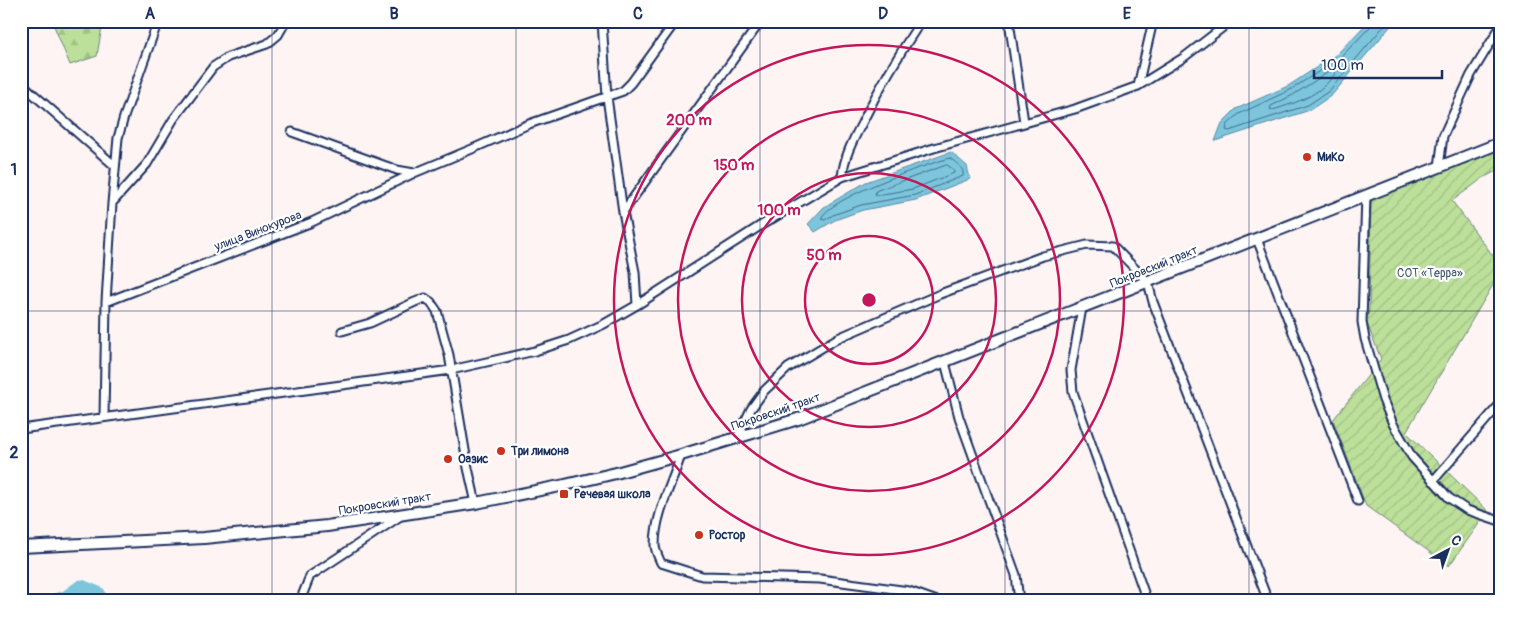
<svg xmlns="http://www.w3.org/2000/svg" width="1521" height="622" font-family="Pangolin,sans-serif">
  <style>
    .forest { fill: url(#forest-firs); stroke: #6c877c }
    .garden { fill: url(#garden-furrows); stroke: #6c877c }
    .water { fill: #7bc5db; stroke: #5589a9 }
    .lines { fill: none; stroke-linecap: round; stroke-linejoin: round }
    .shore { stroke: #416b90; stroke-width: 1 }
    .river { stroke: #7bc5db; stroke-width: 15 }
    .minor-casing { stroke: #1b2f5e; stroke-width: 11 }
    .secondary-casing { stroke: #1b2f5e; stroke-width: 14 }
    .minor { stroke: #fff; stroke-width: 7 }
    .secondary { stroke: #fff; stroke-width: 10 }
    .grid { fill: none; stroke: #1b2f5e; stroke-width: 1; stroke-opacity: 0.55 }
    .ring { fill: none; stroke: #c2185b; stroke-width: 2.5 }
    .poi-dot { fill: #c8321e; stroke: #fff; stroke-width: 2 }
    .labels { text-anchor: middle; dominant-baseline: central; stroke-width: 4.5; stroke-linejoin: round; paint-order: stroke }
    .poi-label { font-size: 12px; font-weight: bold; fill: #1b2f5e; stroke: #fff; text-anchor: start }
    .street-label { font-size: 12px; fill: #1b2f5e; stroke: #fff }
    .park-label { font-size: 12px; fill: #435b6d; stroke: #fff }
    .centre { fill: #c2185b; stroke: #fff; stroke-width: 2.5 }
    .ring-label { font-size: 15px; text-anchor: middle; font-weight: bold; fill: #c2185b; stroke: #fff; stroke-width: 4.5; stroke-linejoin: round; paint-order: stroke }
    .neatline { fill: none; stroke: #1b2f5e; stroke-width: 2 }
    .grid-label { font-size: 16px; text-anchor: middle; font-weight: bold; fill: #1b2f5e }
  </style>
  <defs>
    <pattern id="forest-firs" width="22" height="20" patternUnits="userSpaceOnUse" patternTransform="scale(1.25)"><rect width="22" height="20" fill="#bcdf99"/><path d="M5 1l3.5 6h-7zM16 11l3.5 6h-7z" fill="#a1c086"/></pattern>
    <pattern id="garden-furrows" width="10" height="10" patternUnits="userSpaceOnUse" patternTransform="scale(1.25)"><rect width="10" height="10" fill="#bcdf99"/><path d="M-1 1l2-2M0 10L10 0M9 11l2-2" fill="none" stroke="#a1c086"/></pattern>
  </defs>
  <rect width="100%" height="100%" fill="#fef4f3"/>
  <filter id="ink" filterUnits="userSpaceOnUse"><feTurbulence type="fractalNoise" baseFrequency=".02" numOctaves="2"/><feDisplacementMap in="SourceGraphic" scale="10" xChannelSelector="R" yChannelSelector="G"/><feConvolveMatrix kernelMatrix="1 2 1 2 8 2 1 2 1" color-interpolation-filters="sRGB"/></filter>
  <g filter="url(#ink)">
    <!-- forest -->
    <path class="forest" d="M52 21H103L97 56 70 65Z"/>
    <!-- garden -->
    <path class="garden" d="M1500 148V169L1483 178 1452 201 1500 265V273L1406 432 1488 511 1449 566 1366 506 1333 420 1381 359 1366 321 1369 311 1371 200Z"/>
    <!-- water -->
    <path class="water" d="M1369 21H1395L1332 95 1310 110 1215 141 1222 123 1236 109 1288 86 1337 54Z
      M951 152 967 166 970 179 916 200 863 210 835 220 815 232 808 224 824 207 866 182Z"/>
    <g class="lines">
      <!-- shore -->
      <path class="shore" d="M1372 21 1370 27 1340 58 1290 90 1239 114 1227 125 1226 130 1229 131 1308 105 1329 91 1388 21
        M1332 70 1335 71V74C1317 97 1300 101 1273 110L1270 109 1271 106 1293 95Z
        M950 158C956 163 965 168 963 176L915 195 861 205 833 215 825 220 821 219C828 198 927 164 950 158Z
        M947 165 954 170V173L913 189 877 195 875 194 876 191Z"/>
      <!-- river -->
      <path class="river" d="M55 601 66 598 81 587 98 594 97 601"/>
      <defs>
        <path id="minor" d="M1009 21 1024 122
          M21 82 31 92 115 166
          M1138 86 1153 21
          M292 132 397 170 414 173
          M1439 167 1443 136 1471 75 1500 27
          M842 177C844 157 853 140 862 123 879 88 899 54 921 21
          M1366 196 1362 322 1365 339 1383 400 1393 424 1412 457 1449 498 1467 510 1500 521
          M112 203 118 138 124 117 158 21
          M623 212 761 21
          M1257 239 1358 501
          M106 302 312 222 414 173 472 149 529 124 623 91 631 83 676 21
          M637 305 760 226 842 177 934 148 1075 109 1138 86 1183 58 1231 21
          M1082 308 1071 370 1073 392 1146 598
          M342 331 370 323 415 302 425 298 431 302 437 311 449 355 468 468 476 503
          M945 362 959 417 1016 575 1019 601
          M104 417 106 302 112 203 147 164 173 120 213 67 228 57 267 44 278 35 286 21
          M21 429 451 370 535 351 569 340 604 324 637 305 635 272 623 212 607 97 602 21
          M737 438 751 409 764 391 788 368 838 338 940 294 1043 256 1087 245 1113 246 1148 282 1153 302 1268 601
          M681 455C672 484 655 514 655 545 655 551 659 558 661 563L702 576 820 579 909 591 937 601
          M1433 481 1500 404
          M300 601 310 576 399 517"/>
        <path id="secondary" d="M21 547 204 538 327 526 476 503 565 485 616 473 681 455 798 419 1500 143"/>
      </defs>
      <!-- minor casing -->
      <use href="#minor" class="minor-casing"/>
      <!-- secondary casing -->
      <use href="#secondary" class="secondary-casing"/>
      <!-- minor -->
      <use href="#minor" class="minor"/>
      <!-- secondary -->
      <use href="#secondary" class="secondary"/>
    </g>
  </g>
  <!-- grid -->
  <path class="grid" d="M272 21V601M516 21V601M760 21V601M1005 21V601M1249 21V601M21 311H1500"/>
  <!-- distance rings -->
  <g class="ring">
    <circle cx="869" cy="300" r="64"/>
    <circle cx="869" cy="300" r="127"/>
    <circle cx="869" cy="300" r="191"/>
    <circle cx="869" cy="300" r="255"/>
  </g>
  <!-- markers -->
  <g class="poi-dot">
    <circle cx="1307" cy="157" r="5"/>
    <circle cx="501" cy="451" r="5"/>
    <circle cx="448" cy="459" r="5"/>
    <rect x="559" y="489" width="10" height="10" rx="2.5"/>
    <circle cx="699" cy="535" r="5"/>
  </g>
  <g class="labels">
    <!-- poi labels -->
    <g class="poi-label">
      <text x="1317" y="157">МиКо</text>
      <text x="511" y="451">Три лимона</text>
      <text x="458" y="459">Оазис</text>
      <text x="574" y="494">Речевая школа</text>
      <text x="709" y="535">Ростор</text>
    </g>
    <!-- street labels -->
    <g class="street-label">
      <text transform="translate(258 231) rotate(-21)">улица Винокурова</text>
      <text transform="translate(1154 267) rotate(-22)">Покровский тракт</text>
      <text transform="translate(776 412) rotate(-19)">Покровский тракт</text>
      <text transform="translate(385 504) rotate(-9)">Покровский тракт</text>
    </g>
    <!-- park labels -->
    <g class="park-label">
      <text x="1430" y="273">СОТ «Терра»</text>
    </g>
  </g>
  <circle cx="869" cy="300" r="8" class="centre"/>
  <g class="ring-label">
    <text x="689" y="125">200 m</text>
    <text x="734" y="170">150 m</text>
    <text x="779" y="215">100 m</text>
    <text x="824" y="260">50 m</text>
  </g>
  <!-- margin -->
  <rect width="1521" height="622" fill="none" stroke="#fff" stroke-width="55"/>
  <!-- north arrow -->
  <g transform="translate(1448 550) rotate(41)" stroke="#ffffff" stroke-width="4" paint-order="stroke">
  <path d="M0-4L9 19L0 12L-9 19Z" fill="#1b2f5e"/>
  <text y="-8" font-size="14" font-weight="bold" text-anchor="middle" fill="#1b2f5e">С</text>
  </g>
  <!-- scale -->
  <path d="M1314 70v8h128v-8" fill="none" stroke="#1b2f5e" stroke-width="2.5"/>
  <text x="1321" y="70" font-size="15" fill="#1b2f5e" stroke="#ffffff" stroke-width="4" paint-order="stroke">100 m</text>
  <rect x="28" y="28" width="1466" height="566" class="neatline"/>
  <g class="grid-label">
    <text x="150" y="19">A</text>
    <text x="394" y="19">B</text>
    <text x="638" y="19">C</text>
    <text x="883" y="19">D</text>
    <text x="1127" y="19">E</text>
    <text x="1371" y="19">F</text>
    <text x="14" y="175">1</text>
    <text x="14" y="458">2</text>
  </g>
</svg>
